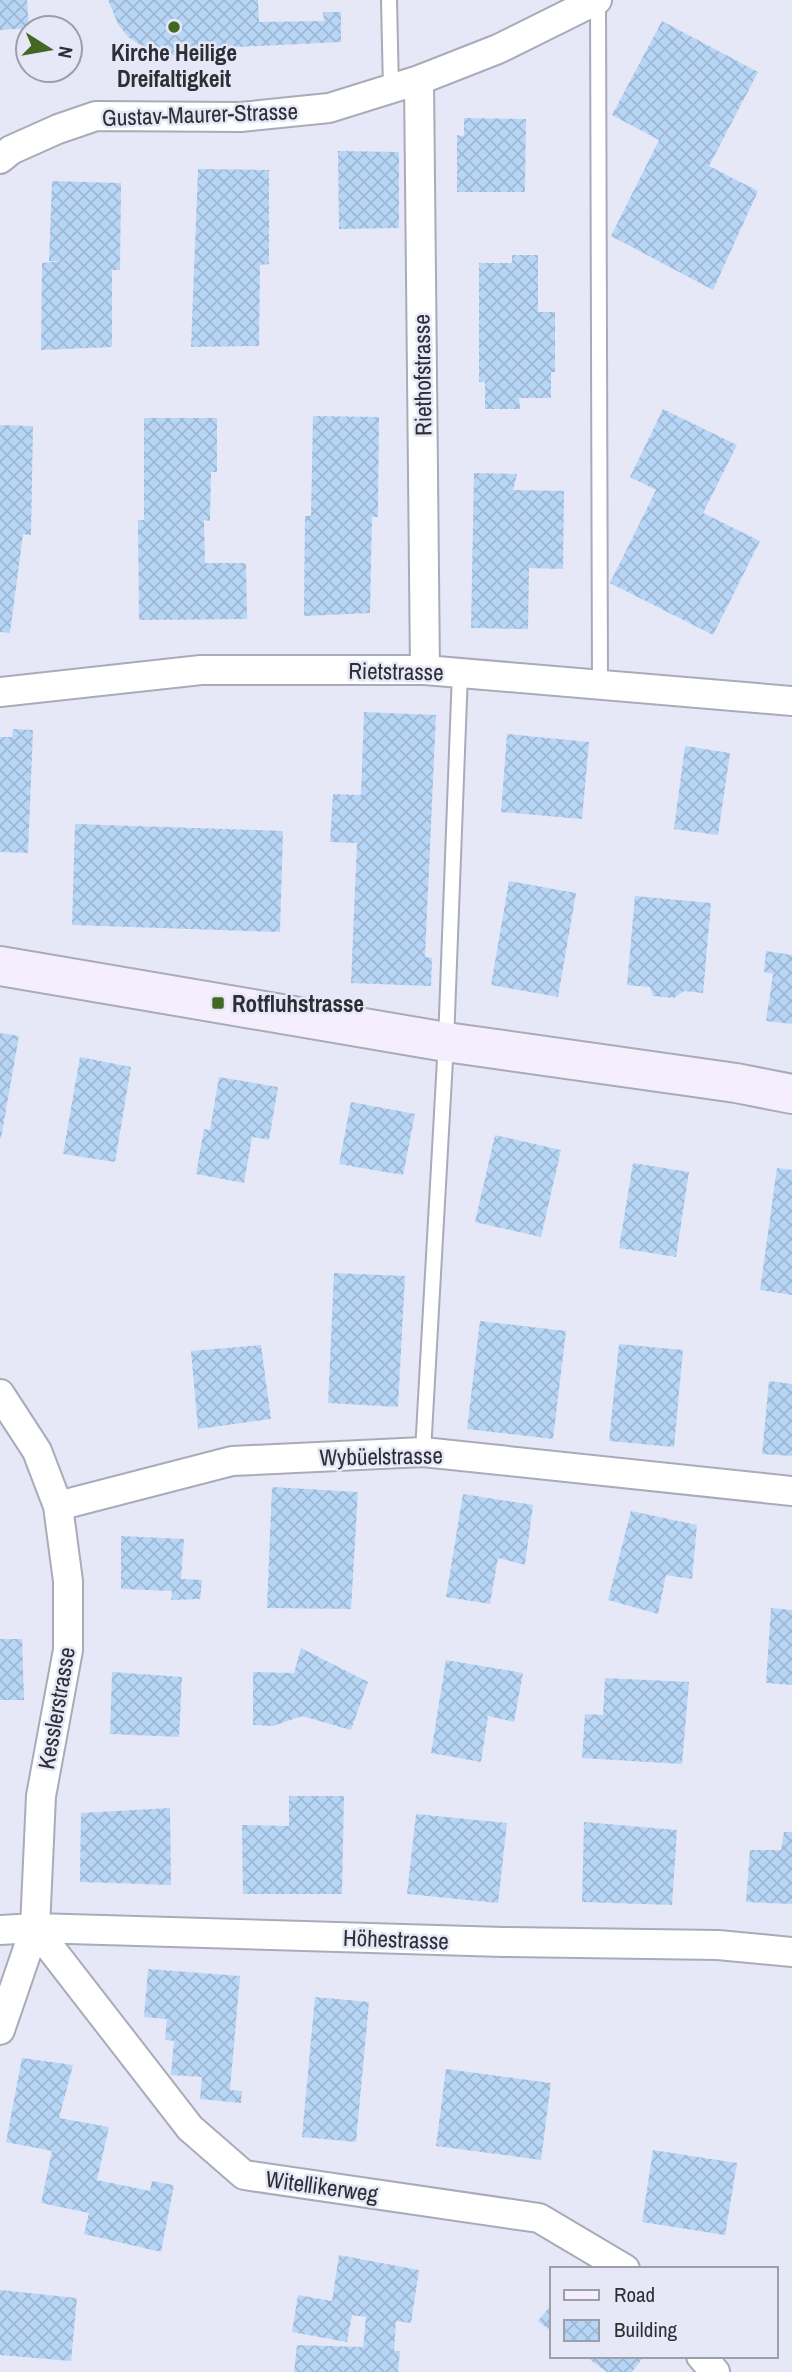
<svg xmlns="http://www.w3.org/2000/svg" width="792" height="2372" font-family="'Archivo Narrow',sans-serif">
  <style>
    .building { fill: url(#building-cross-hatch) }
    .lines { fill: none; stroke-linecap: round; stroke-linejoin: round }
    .lane-casing { stroke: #a9abb9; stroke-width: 18 }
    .street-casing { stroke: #a9abb9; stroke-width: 32 }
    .secondary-casing { stroke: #a9abb9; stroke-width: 42 }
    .lane { stroke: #fff; stroke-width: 14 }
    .street { stroke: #fff; stroke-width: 28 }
    .secondary { stroke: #f5eefc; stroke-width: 38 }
    .poi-dot { fill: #426823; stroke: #e6e8f7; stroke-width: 2.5 }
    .labels { text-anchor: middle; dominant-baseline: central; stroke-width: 5; stroke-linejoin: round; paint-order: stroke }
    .poi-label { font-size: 23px; font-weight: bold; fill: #2e2f35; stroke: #e6e8f7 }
    .street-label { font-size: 23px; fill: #2e2f35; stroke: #e6e8f7 }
  </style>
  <defs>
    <pattern id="building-cross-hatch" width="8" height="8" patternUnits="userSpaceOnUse" patternTransform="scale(1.75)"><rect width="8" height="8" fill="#b7d6f6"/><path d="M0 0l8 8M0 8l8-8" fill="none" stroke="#9eb8d4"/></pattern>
  </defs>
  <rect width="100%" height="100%" fill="#e6e8f7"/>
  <!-- building -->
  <path class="building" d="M0 0H27L29 28 0 30Z
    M108 0H258L259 22 324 21 323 12H341V42L196 49 195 56 165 55 153 53 128 37 118 24Z
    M662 21 758 72 709 166 758 191 713 290 611 236 659 140 612 115Z
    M464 118 526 119 525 192H457V135L464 136Z
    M338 151 399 152V228L339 229Z
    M198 169 269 170V264L260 265 259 346 191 347Z
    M52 181 121 183 120 270H112V347L41 350 42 263 61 261H49Z
    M512 255H538V312H555V372H551V398H519L520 409H485V382H479V263H512Z
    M663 409 737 445 703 513 760 541 713 635 610 583 656 490 630 477Z
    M313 416 379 417 378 517H372L370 613 304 616 305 516H311Z
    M144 418H217V472H211L210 521 204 520 205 563H246L247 619 139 620 138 520H144Z
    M0 425 33 426 31 535 23 534 10 633 0 632Z
    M474 473 517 474 513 490 564 491 563 569 529 568 528 629 471 628Z
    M364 712 436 715 425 957 432 958 431 986 351 983 357 843 330 842 333 794 361 795Z
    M13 729 33 730 28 853 0 852V737H12Z
    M507 734 589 742 582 819 501 812Z
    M685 746 730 753 718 835 674 829Z
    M75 824 283 831 280 932 72 925Z
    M509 881 576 893 558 997 491 985Z
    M635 896 711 903 703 993 684 991 674 998 653 996 650 987 627 985Z
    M766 951 792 955V1024L766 1021 773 974 764 972Z
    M0 1033 19 1036 1 1138H0Z
    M80 1057 131 1067 115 1162 63 1154Z
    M219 1077 278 1087 269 1140 252 1137 244 1183 196 1174 204 1129 210 1130Z
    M351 1102 415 1114 403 1175 339 1164Z
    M495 1135 561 1150 541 1237 475 1222Z
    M633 1163 689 1172 676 1257 619 1248Z
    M777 1168 792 1170V1295L760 1290Z
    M334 1273 405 1276 398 1407 328 1403Z
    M480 1321 566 1331 553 1439 467 1429Z
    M619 1344 683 1350 674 1447 609 1441Z
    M261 1345 271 1419 198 1429 191 1351Z
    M769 1381 792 1384V1456L762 1454Z
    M272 1487 358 1492 351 1609 267 1608Z
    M463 1494 533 1505 525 1565 498 1558 490 1604 446 1597Z
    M631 1511 697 1525 692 1579 666 1575 658 1614 608 1600Z
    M121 1536 184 1539 181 1579 202 1580 200 1599 171 1600 172 1591 121 1589Z
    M771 1608 792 1610V1685L766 1683Z
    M0 1639H22L24 1700H0Z
    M301 1648 368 1682 351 1730 302 1716 273 1726 253 1725V1672L294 1673Z
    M446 1660 523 1673 514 1722 488 1716 481 1762 431 1753Z
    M112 1672 182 1677 179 1737 110 1734Z
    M605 1678 689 1682 682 1764 582 1758 585 1714 603 1715Z
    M289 1796H344L342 1894H243L242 1825 289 1826Z
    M170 1808 171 1885 80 1882 81 1813Z
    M416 1814 507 1823 498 1903 407 1894Z
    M584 1822 677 1830 672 1905 582 1902Z
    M784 1832H792V1904L746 1902 750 1850H781Z
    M148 1969 240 1976 230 2090 242 2091 241 2103 200 2099 202 2077 171 2075 174 2041 165 2040 167 2019 144 2017Z
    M315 1997 369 2002 356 2142 302 2137Z
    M22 2058 73 2065 59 2118 109 2127 97 2180 150 2191 152 2181 174 2185 161 2252 84 2234 89 2213 41 2203 52 2151 6 2142Z
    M446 2069 551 2083 541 2160 436 2146Z
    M653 2150 737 2163 725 2235 642 2222Z
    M339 2255 419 2270 411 2323 396 2321 394 2351H400L398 2372H294L297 2345 363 2347 366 2317 352 2315 347 2342 292 2332 298 2295 332 2301Z
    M0 2290 77 2298 71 2361 0 2355Z
    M552 2304V2332L538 2321Z
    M585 2356H644L632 2372H607Z"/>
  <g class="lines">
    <defs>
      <path id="lane" d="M389 0 391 89
        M598 0 600 685
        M423 1452 446 1042 460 672"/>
      <path id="street" d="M419 80 425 670
        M0 159 11 150 58 129 96 116 241 117 329 108 419 80 498 49 597 0
        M0 692 201 670H425L792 701
        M0 1394 37 1451 58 1506 68 1581V1650L41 1796 35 1928 0 2030
        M58 1506 232 1461 423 1452 792 1491
        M35 1928 190 2128 244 2175 539 2218 625 2269
        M0 1930 35 1928 503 1942 718 1945 792 1952
        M701 2356 715 2372"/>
      <path id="secondary" d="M0 966 446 1042 736 1083 792 1094"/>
    </defs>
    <!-- lane casing -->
    <use href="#lane" class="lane-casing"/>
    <!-- street casing -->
    <use href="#street" class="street-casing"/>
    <!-- secondary casing -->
    <use href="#secondary" class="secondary-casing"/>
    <!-- lane -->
    <use href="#lane" class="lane"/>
    <!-- street -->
    <use href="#street" class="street"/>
    <!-- secondary -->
    <use href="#secondary" class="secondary"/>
  </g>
  <!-- markers -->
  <g class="poi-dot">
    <circle cx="174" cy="27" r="7"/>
    <rect x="211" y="996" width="14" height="14" rx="3.5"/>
  </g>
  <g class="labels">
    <!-- poi labels -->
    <g class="poi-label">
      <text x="174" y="52">Kirche Heilige<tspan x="174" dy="26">Dreifaltigkeit</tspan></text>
      <text x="232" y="1003" text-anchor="start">Rotfluhstrasse</text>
    </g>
    <!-- street labels -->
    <g class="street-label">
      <text transform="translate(200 114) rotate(-2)">Gustav-Maurer-Strasse</text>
      <text transform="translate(422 375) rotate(-91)">Riethofstrasse</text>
      <text transform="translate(396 671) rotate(1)">Rietstrasse</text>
      <text transform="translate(381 1456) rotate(-1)">Wybüelstrasse</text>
      <text transform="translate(56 1708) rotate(-80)">Kesslerstrasse</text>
      <text transform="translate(396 1939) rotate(2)">Höhestrasse</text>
      <text transform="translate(322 2186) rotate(8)">Witellikerweg</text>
    </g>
  </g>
  <!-- legend -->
  <rect x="550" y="2267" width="228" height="91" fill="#e6e8f7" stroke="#9c9ea9" stroke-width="2"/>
  <rect x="564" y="2290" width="35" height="10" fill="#f5eefc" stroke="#9c9ea9" stroke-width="2"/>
  <text x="614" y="2302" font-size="21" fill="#2e2f35">Road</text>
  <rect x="564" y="2320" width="35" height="21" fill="url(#building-cross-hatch)" stroke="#9c9ea9" stroke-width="2"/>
  <text x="614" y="2337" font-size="21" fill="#2e2f35">Building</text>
  <!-- north arrow -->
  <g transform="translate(49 49) rotate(101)"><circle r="33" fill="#e6e8f7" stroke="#9c9ea9" stroke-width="2"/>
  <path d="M0-5L12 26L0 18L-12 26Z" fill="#426823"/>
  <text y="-10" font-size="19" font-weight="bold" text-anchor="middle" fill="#2e2f35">N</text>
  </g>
</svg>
